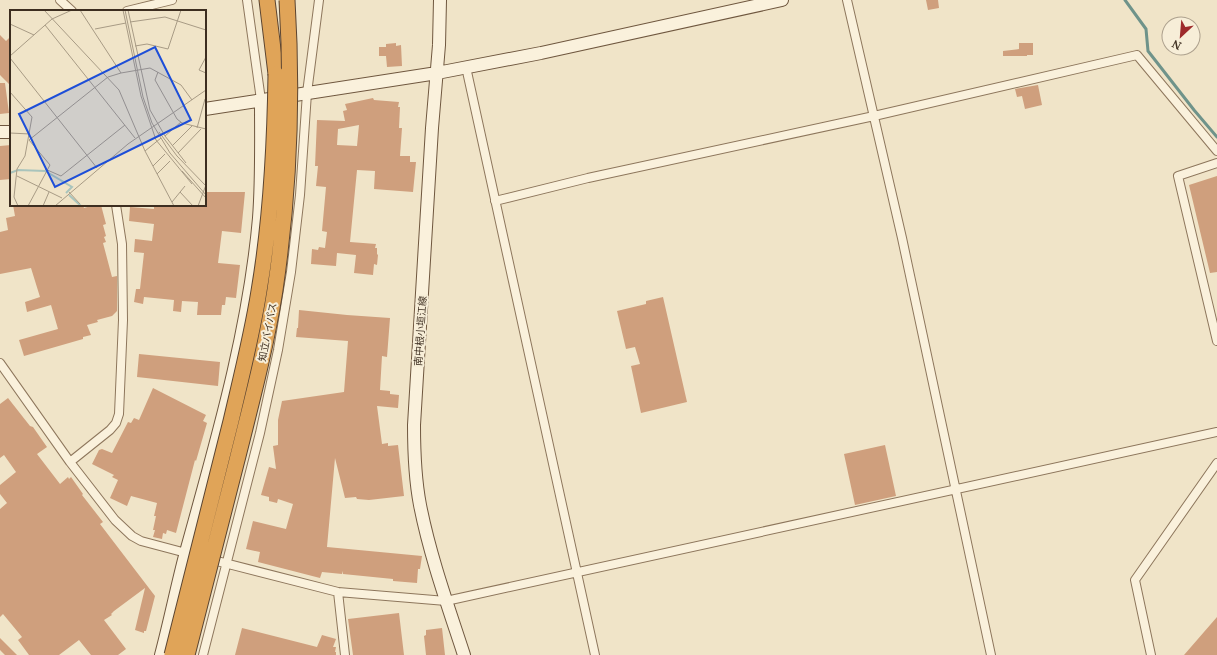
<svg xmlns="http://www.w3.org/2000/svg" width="1217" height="655" font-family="'Noto Serif','Noto Sans JP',serif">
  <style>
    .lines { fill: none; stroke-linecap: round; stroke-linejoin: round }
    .stream { stroke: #6f938a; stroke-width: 3 }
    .building { fill: #cf9f7d; fill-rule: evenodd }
    .street-casing { stroke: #8d765c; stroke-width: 10 }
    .secondary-casing { stroke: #6f573f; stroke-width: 14 }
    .highway-casing { stroke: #5b4430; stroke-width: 17 }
    .street { stroke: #faf1dc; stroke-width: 8 }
    .secondary { stroke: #faf1dc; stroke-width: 12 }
    .highway { stroke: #e0a458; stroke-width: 15 }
    .highway-bridge-casing { stroke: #5b4430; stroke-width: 17; stroke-linecap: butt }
    .highway-bridge { stroke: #e0a458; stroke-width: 15 }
    .labels { text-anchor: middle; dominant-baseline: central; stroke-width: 4; stroke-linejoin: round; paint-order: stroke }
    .street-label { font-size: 10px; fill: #3d2e20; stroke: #f7eed8 }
    .inset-river { fill: none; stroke: #a9c4bc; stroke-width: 2 }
    .inset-road { fill: none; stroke: #a89b85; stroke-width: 1 }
    .view { fill: #1d4ed8; fill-opacity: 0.15; stroke: #1d4ed8; stroke-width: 2 }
    .inset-edge { fill: none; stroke: #3d2e20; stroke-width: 2 }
  </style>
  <rect width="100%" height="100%" fill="#f0e4c8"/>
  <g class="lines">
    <!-- stream -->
    <path class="stream" d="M1125 0 1146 29 1148 51 1194 110 1217 137"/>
  </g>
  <!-- building -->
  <path class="building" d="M926 0H938L939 8 928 10Z
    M0 35 6 41 11 36V86L0 75Z
    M396 43V46L401 45 402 66 387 67 386 56H379V47H386V44Z
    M1019 43H1033V55H1027V56H1003V51L1019 49Z
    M0 83H5L9 113 0 114Z
    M1038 85 1042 105 1025 109 1022 96 1017 97 1015 89Z
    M373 98 374 100 399 102 398 107H400L399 128H402L400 156H410V162H416L413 192 374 189 375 171 357 170 350 242 376 244 375 248H377V254L378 255 377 265 374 264 373 275 354 273 356 255 337 253 336 266 311 264 312 249 318 250 319 247 325 248 327 232 322 231 326 187 316 186 318 166H315L317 120 345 121 343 111 347 110 345 104ZM359 125 357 146 337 145 338 129Z
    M11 145V179L0 180V146Z
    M1217 176V272L1210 273 1189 185Z
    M205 192H245L241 233 222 231 218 263 240 265 236 298 226 297 225 305H222L221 315H197L198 302 182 301 181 312 173 311 174 300 144 297 143 304 134 302 136 289H140L144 253 134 252 135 239 152 241 154 224 129 221 130 207 154 209V205H205Z
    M13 205H83L84 208 94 205H101L106 224 103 225 106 236 104 237 106 242 103 243 112 277 117 276V311L112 316 97 320 98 322 87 325 91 335 83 337V339L24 356 19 340 58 329 51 305 27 312 25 302 40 297 31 268 0 274V232L8 230 6 218 15 216Z
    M663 297 687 402 641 413 631 366 640 364 635 347 626 349 617 311 646 304V301Z
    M299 310 347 315 390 318 387 357 382 356 380 390 390 391V394L399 395 398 408 377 406 382 444 388 443V446L398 445 404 496 369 500 357 499 356 497 345 498 335 458 327 547 422 556 420 569H418L417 583 393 581V579L343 574V571L342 574 322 572 320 578 258 562 260 552 246 549 253 521 286 529 293 504 278 499 277 503 269 501V497L261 495 269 467 276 469 273 446 278 445V420L282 401 344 392 348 341 296 337 297 328H298Z
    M139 354 220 362 218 386 137 377Z
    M153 388 206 415 203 421 207 423 196 461 195 460 176 533 167 530 166 534 163 533 162 539 153 537 155 530H153L156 516H154L157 503 131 496 127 506 110 498 118 480 112 477 114 475 92 464 99 450 102 449 112 453 128 422 131 423 134 418 139 420Z
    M8 398 30 426 33 427 47 447 37 454 60 484 68 477 69 479 71 477 83 494 82 495 103 522 100 524 155 596 146 631H144V633L135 630 145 588 114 611 111 614 112 615 104 620 126 649 118 655H91L79 640 59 655H29L18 640 22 637 3 614 0 617V509L7 503 0 494V485L16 472 4 455 0 458V404Z
    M885 445 896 496 855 505 844 454Z
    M399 613 404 655H353L348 619Z
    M1217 617V655H1184Z
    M242 628 317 647 322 635 336 639 333 647H336L335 652H336V655H235Z
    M442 628 445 655H426L424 636 426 635V630Z
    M0 638 17 655H5L0 650Z"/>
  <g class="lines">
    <defs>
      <path id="street" d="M60 0 72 11
        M247 0 261 100
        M847 0 902 238 991 655
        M127 11 172 0
        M466 67 595 655
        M1217 163 1178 176 1217 341
        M495 201 588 178 874 116 1137 55 1217 151
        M0 363 70 462 115 520 132 536 141 541 190 554
        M70 462 110 430 116 423 119 414 123 320 122 244 116 205
        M209 559 338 592 446 601 1217 432
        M338 592 345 655
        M203 655 260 433 278 350 291 272 300 195 307 93 319 0
        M1151 655 1135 580 1217 463"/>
      <path id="secondary" d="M440 0 439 45 432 128 414 425C414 452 415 479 420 505 430 556 448 606 464 655
        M205 109 437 73 541 53 782 0
        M0 132H11
        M161 655C170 621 177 586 186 552 216 443 249 332 259 218 262 179 261 139 261 100"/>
      <path id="highway" d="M267 0 276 74"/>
    </defs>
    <!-- street casing -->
    <use href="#street" class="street-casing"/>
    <!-- secondary casing -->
    <use href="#secondary" class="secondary-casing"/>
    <!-- highway casing -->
    <use href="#highway" class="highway-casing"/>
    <!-- street -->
    <use href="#street" class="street"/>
    <!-- secondary -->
    <use href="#secondary" class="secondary"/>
    <!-- highway -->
    <use href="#highway" class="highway"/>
    <defs>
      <path id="highway-bridge" d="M172 655C192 577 212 499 231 421 241 378 252 335 259 291 271 220 275 146 276 74
        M187 655C204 590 220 525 237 460 251 404 266 348 275 290 289 195 293 97 287 0"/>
    </defs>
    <!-- highway-bridge casing -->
    <use href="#highway-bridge" class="highway-bridge-casing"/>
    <!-- highway-bridge -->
    <use href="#highway-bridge" class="highway-bridge"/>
  </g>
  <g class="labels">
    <!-- street labels -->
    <g class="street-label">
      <text transform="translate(420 331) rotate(-86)">南中根小垣江線</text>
      <text transform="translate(267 332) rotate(-79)">知立バイパス</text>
    </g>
  </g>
  <!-- overview -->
  <g transform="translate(10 10)">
    <rect width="196" height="196" fill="#f0e4c8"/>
    <path class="inset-river" d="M0 163 8 160 35 161 62 177 56 183M59 185 71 196"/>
    <path class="inset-road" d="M34 0 109 80 135 141 164 196M70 0 111 63M113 0 131 86 146 130 182 174M115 0 133 87 142 113 160 143 196 185M118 0 140 100 155 126 176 153M120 12 155 7 196 20M0 14 24 25M35 15 125 128M85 19 116 13M125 36 137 34 158 39 171 0M0 46 42 9 62 0M196 47 189 60 196 63M0 48 87 158M148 62 145 70 167 109 172 113 196 119M0 82 22 107 15 146 7 159 4 187 8 196M187 118 195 89M149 122 167 146 196 176M0 123 20 124M155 126 171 112M19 130 98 67 111 63 140 58 171 75 182 90M162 136 182 116M135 141 151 128M168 143 191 119M143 156 155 144M35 159 51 166 115 115M172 161 196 188M147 164 160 151M7 166 52 188M59 182 70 194M170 182 183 196M162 192 175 176M18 196 40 155 19 130M33 196 39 182M45 196 118 134 196 80M188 196 196 175"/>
    <path class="view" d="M145 37 181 110 45 177 9 104Z"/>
    <rect width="196" height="196" class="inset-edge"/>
  </g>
  <!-- north arrow -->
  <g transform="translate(1181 36) rotate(206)"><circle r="19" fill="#f7eed8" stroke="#ada18e"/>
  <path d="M0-3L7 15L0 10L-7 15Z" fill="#9e2a2b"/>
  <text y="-6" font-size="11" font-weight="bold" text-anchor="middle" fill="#3d2e20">N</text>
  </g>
</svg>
